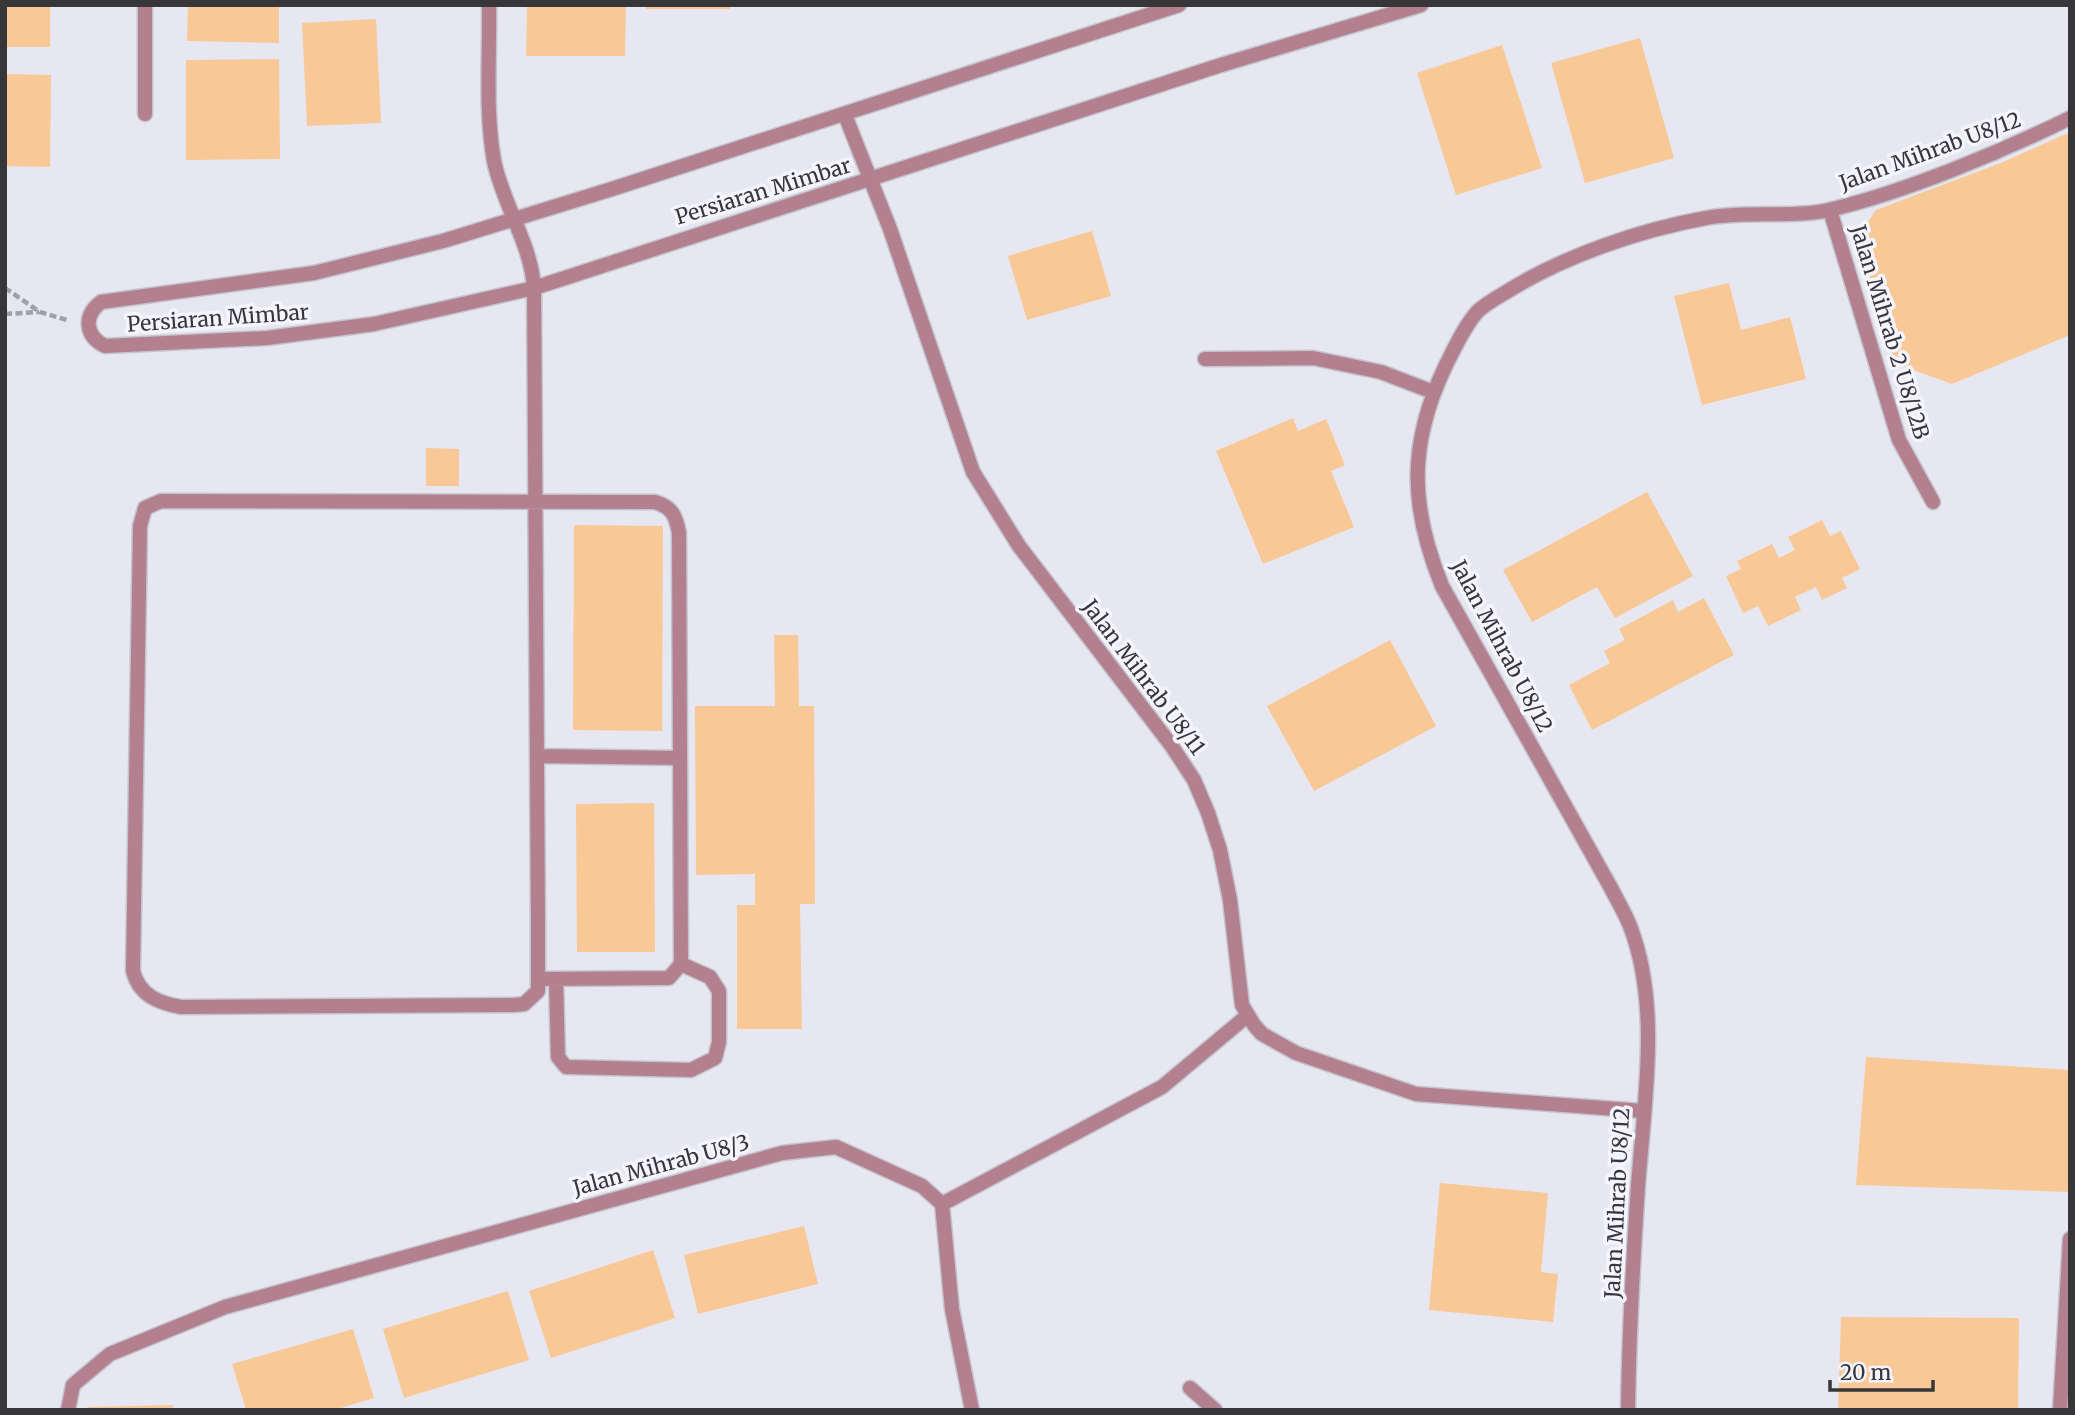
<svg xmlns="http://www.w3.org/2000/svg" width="2075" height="1415" font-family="Merriweather,serif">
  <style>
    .building { fill: #f8c896 }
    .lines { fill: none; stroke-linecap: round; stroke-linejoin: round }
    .service-casing { stroke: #c4c4cc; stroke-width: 17 }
    .minor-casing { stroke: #c4c4cc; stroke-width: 17 }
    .tertiary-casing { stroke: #c4c4cc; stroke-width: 17 }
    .path { stroke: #9f9fa6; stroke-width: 4.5; stroke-dasharray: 7 3.5; stroke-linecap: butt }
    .service { stroke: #b3808f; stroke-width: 14 }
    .minor { stroke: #b3808f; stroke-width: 14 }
    .tertiary { stroke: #b3808f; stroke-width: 14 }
    .labels { text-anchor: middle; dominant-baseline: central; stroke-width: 7; stroke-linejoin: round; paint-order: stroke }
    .street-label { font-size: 21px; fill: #37373a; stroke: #f4f4fe }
  </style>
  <rect width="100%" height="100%" fill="#e7e7f1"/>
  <!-- building -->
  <path class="building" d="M5 5H50V47H5Z
    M188 5H279V43L187 41Z
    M527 5H626L625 56H526Z
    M646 5H730V9H646Z
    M376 19 381 123 307 126 302 23Z
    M1640 38 1674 158 1585 183 1551 63Z
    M1502 45 1542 168 1456 195 1417 73Z
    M279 59 280 159 186 160V60Z
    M5 74 51 75 50 167 5 166Z
    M2070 132V335L1952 384 1894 363 1855 241 1876 210 2003 162Z
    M1092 231 1111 296 1027 320 1008 256Z
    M1729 283 1741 330 1790 317 1806 379 1702 405 1674 296Z
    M1293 418 1298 431 1326 419 1345 465 1331 471 1354 527 1263 564 1216 451Z
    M426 448 459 449V486H426Z
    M1647 492 1693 576 1615 618 1597 587 1532 622 1503 570Z
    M1822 520 1830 536 1841 531 1860 569 1842 578 1847 588 1822 600 1816 587 1795 597 1801 610 1768 626 1758 606 1743 613 1726 576 1741 569 1737 561 1772 544 1779 558 1795 550 1788 537Z
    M574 525 663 526 662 731 573 730Z
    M1704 598 1734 655 1592 730 1569 685 1610 663 1604 651 1625 640 1619 629 1673 600 1678 612Z
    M774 635H798L799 706H814L815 904H800L802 1029H737V905H755V874L696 875 695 706H775Z
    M1390 640 1436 726 1314 791 1267 706Z
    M654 803 655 952H577L576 804Z
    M1866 1057 2070 1070V1192L1856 1185Z
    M1440 1183 1548 1193 1541 1272 1558 1274 1553 1322 1429 1310Z
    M804 1226 818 1284 698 1314 684 1255Z
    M653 1250 675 1318 551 1358 529 1291Z
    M508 1291 529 1360 404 1398 383 1329Z
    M1841 1317 2019 1318 2018 1410H1838Z
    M353 1329 374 1398 334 1410H246L232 1364Z
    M173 1405V1410H87V1407Z"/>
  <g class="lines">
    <defs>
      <path id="service" d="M534 288 538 923V991L524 1004 514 1005 181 1007C158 1003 139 995 133 971L140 526 145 508 161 501 655 502C672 507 676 516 679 533L681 964 669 978 539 979
        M537 756 680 758
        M556 979 558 1057 566 1067 691 1070 715 1058 719 1042V991L710 977 681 964"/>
      <path id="minor" d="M145 5V114
        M489 5C490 56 485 111 494 161 503 205 531 243 534 288
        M845 115 890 229 973 472 1019 546 1171 745 1194 780 1208 813 1220 850 1230 900 1242 1005 1254 1025 1262 1034 1296 1053 1416 1094 1643 1111
        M1830 210 1899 440 1933 502
        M1205 359 1313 358 1381 372 1433 392
        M942 1204 952 1309 972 1410
        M1190 1388 1215 1410
        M68 1410 73 1385 110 1354 225 1307 782 1153 836 1147 922 1186 942 1204 1162 1087 1247 1016
        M1628 1410C1629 1335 1633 1260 1638 1186 1644 1103 1661 1006 1630 926 1625 913 1617 900 1611 888L1442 586C1410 507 1408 445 1445 367 1454 349 1464 327 1477 312 1485 304 1498 297 1508 291 1564 256 1640 230 1706 218 1745 210 1796 219 1833 209 1907 191 2001 152 2070 118
        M2060 1410 2070 1239"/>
      <path id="tertiary" d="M1179 5 612 189 443 241 314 273 101 302C83 316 85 336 105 346L267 338 374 324 534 288 1221 65 1421 5"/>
    </defs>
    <!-- service casing -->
    <use href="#service" class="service-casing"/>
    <!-- minor casing -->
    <use href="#minor" class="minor-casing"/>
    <!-- tertiary casing -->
    <use href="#tertiary" class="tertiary-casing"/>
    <!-- path -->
    <path class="path" d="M5 288 40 312 67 320
      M5 314 39 312"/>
    <!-- service -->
    <use href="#service" class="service"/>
    <!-- minor -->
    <use href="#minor" class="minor"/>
    <!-- tertiary -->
    <use href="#tertiary" class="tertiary"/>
  </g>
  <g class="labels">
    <!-- street labels -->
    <g class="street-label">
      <text transform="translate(1930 151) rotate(-20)">Jalan Mihrab U8/12</text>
      <text transform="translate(763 191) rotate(-17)">Persiaran Mimbar</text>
      <text transform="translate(218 318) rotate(-4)">Persiaran Mimbar</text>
      <text transform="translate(1890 332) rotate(73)">Jalan Mihrab 2 U8/12B</text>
      <text transform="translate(1502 646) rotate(62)">Jalan Mihrab U8/12</text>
      <text transform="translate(1144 677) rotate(53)">Jalan Mihrab U8/11</text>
      <text transform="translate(661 1165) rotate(-15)">Jalan Mihrab U8/3</text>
      <text transform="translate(1617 1203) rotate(-87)">Jalan Mihrab U8/12</text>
    </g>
  </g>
  <!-- border -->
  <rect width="2075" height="1415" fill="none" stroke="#37373a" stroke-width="14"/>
  <!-- scale -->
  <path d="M1830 1380v10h103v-10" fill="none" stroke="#37373a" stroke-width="3.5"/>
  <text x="1840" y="1380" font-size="21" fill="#37373a" stroke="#f4f4fe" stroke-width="5" paint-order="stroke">20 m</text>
</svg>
